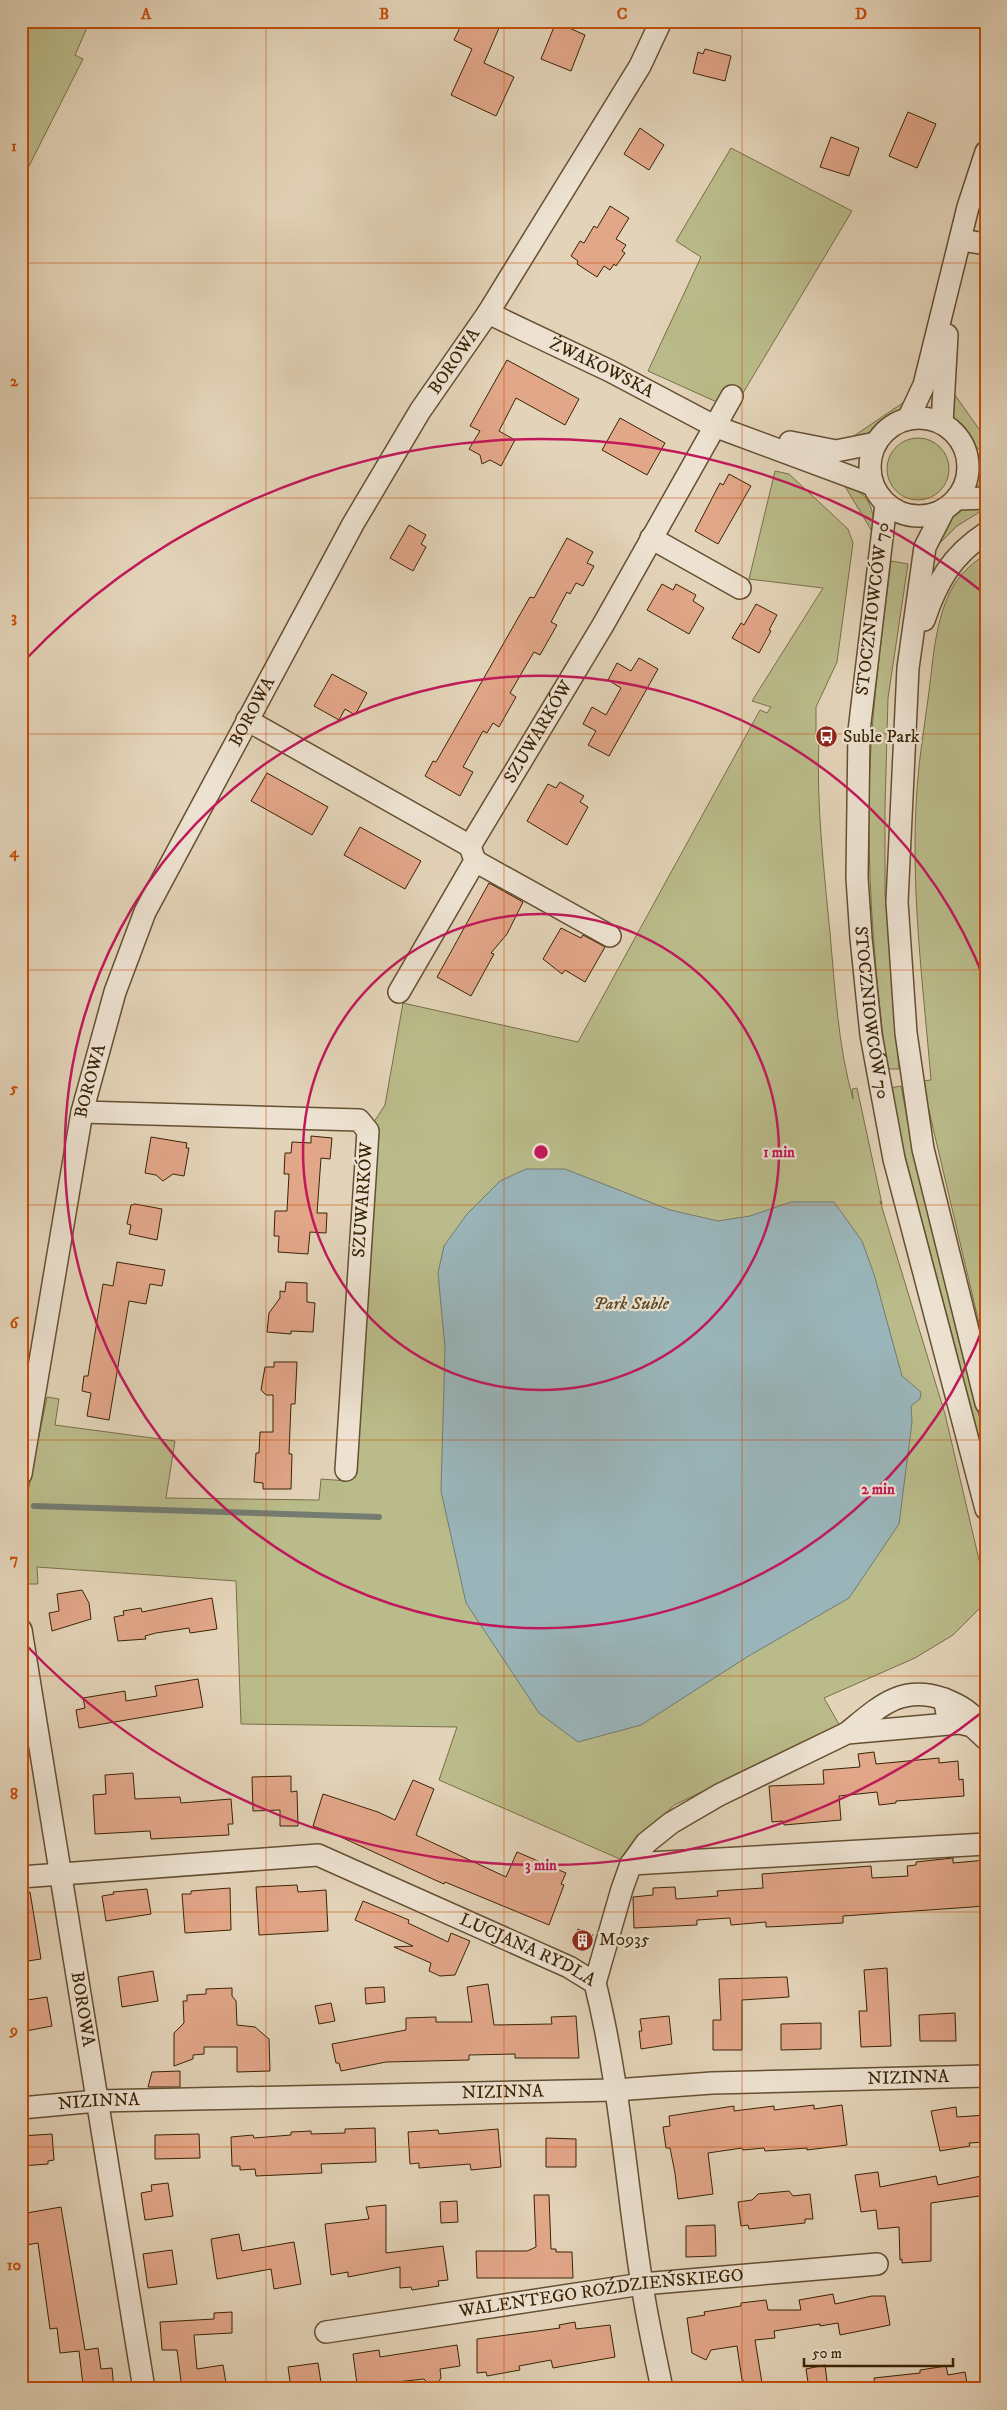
<svg xmlns="http://www.w3.org/2000/svg" width="1007" height="2410" font-family="'IM FELL DW Pica',serif">
  <style>
    .green { fill: #babb8a; stroke: #7a6f47 }
    .water { fill: #9ab5ba; stroke: #747b71 }
    .lines { fill: none; stroke-linecap: round; stroke-linejoin: round }
    .stream { stroke: #747b71; stroke-width: 6 }
    .building { fill: #e2a689; stroke: #3a2304 }
    .minor-casing { stroke: #644f31; stroke-width: 24 }
    .minor { stroke: #ede2d1; stroke-width: 21 }
    .grid { fill: none; stroke: #c54e0a; stroke-width: 1; stroke-opacity: 0.55 }
    .ring { fill: none; stroke: #c2185b; stroke-width: 2.5 }
    .labels { text-anchor: middle; dominant-baseline: central; stroke-width: 4.5; stroke-linejoin: round; paint-order: stroke }
    .street-label { font-size: 18px; fill: #3a2304; stroke: #ede2d1 }
    .poi-label { font-size: 18px; fill: #3a2304; stroke: #ede2d1; text-anchor: start }
    .park-label { font-size: 18px; font-style: italic; fill: #5a4926; stroke: #ede2d1 }
    .centre { fill: #c2185b; stroke: #ede2d1; stroke-width: 2.5 }
    .ring-label { font-size: 15px; text-anchor: middle; font-weight: bold; fill: #c2185b; stroke: #ede2d1; stroke-width: 4.5; stroke-linejoin: round; paint-order: stroke }
    .neatline { fill: none; stroke: #c54e0a; stroke-width: 2 }
    .grid-label { font-size: 16px; text-anchor: middle; font-weight: bold; fill: #c54e0a }
  </style>
  <rect width="100%" height="100%" fill="#e3d3b8"/>
  <filter id="stains"><feTurbulence type="fractalNoise" baseFrequency=".004" numOctaves="4"/><feColorMatrix values="0 0 0 0 .2 0 0 0 0 .09 0 0 0 0 .02 0 0 0 .5 -.17"/></filter>
  <radialGradient id="worn" r=".72"><stop offset=".6" stop-color="#630" stop-opacity="0"/><stop offset="1" stop-color="#630" stop-opacity=".3"/></radialGradient>
  <!-- green -->
  <path class="green" d="M21 21H90L75 55 83 59 21 182Z
    M731 148 852 211 743 393 726 390 719 403 648 371 701 257 676 241Z
    M949 394 955 395 986 439V455C979 451 952 424 950 418 948 411 949 401 949 394Z
    M910 398 900 413 881 423 868 435 845 442Z
    M887 469a31 31 0 1 1 62 0a31 31 0 1 1-62 0Z
    M775 471 789 474 848 529 853 543 837 662 816 707V737L819 739C816 804 824 869 830 933 835 988 838 1046 853 1099L852 1089 857 1088 882 1204 880 1201 945 1414 986 1590V1602L953 1635 915 1658 824 1698 840 1726 674 1805 622 1860 439 1780 457 1727 241 1724 236 1581 37 1567 38 1584H24C17 1522 35 1458 47 1397L59 1399 55 1425 175 1441 166 1498 319 1500 321 1479 347 1481 368 1131 385 1105 403 1003 578 1042 760 710 767 713 771 707 752 701 823 588 749 579Z
    M977 474 986 477V489L974 487Z
    M840 478C864 493 876 502 873 533Z
    M968 506 986 508 957 526 938 545 934 542 947 520Z
    M986 554V1353L922 1081 931 1080C923 984 910 886 917 789 919 759 924 729 928 699 933 663 934 626 950 592 958 576 971 564 986 554Z
    M891 561 908 564 888 698 885 807V893L899 1069H887C876 982 868 895 869 807 869 725 881 643 891 561Z
    M901 1086 914 1154 986 1444V1464L904 1152 890 1088Z"/>
  <!-- water -->
  <path class="water" d="M526 1169H565L670 1210 718 1221 750 1216 791 1202H834L862 1241 874 1274 902 1376 921 1392 920 1399 911 1406 912 1422 899 1524 849 1598 747 1657 641 1725 578 1742 539 1713 466 1603 441 1491 445 1348 438 1273 444 1246 467 1214 500 1181Z"/>
  <g class="lines">
    <!-- stream -->
    <path class="stream" d="M34 1506 379 1517"/>
  </g>
  <!-- building -->
  <path class="building" d="M463 21H502L484 63 514 77 496 116 451 95 472 49 454 40Z
    M556 22 585 35 571 71 541 59Z
    M705 49 731 56 725 81 693 73 698 52 703 54Z
    M908 112 936 124 917 168 889 156Z
    M640 128 664 145 649 170 624 154Z
    M831 137 859 148 849 176 820 167Z
    M610 206 629 218 616 239 626 245 622 251 625 253 616 266 614 264 610 270 604 266 597 277 577 264 578 261 571 256 580 241 584 243 594 226 597 228Z
    M507 360 579 399 565 425 516 398 499 431 515 440 501 466 490 460 482 464 480 455 469 449 480 431 470 426Z
    M620 418 665 443 647 475 602 450Z
    M729 474 751 486 718 544 695 531 720 483 723 485Z
    M409 525 426 535 421 544 426 547 413 571 390 558Z
    M567 538 593 552 587 563 594 566 583 586 576 583 570 594 567 592 551 622 557 625 540 655 534 652 528 662 510 693 516 697 499 727 493 723 487 733 483 731 463 767 473 772 460 796 425 776 433 761 436 762 530 597 534 598Z
    M662 584 673 590 676 584 696 595 693 601 704 608 689 634 647 610Z
    M756 604 777 615 769 630 771 631 759 653 732 638 741 623 744 625Z
    M639 658 658 669 609 756 588 745 596 731 583 724 592 707 606 715 621 688 608 680 617 663 631 671Z
    M332 674 367 693 355 715 345 709 339 720 314 706Z
    M267 773 328 807 312 835 251 801Z
    M560 782 584 796 580 802 588 807 567 845 527 821 548 784 556 788Z
    M360 827 421 861 405 889 344 855Z
    M489 883 523 902 507 934 491 953 494 954 471 996 437 977Z
    M561 928 581 938 583 935 605 947 585 982 565 970 562 974 543 959Z
    M311 1136 332 1138 330 1159 321 1158 317 1213H327L326 1233 310 1232 308 1254 278 1252 279 1236H274L275 1211H287L289 1174H284L285 1153H291L292 1142 311 1143Z
    M151 1137 187 1143 186 1148H189L184 1176 173 1174 163 1181 156 1175 145 1173Z
    M135 1204 162 1209 157 1240 129 1234 131 1225 127 1224 131 1205Z
    M117 1262 165 1270 162 1286 150 1284 146 1304 129 1301 109 1420 87 1416 91 1393 82 1391 84 1376H88L103 1284 113 1286Z
    M286 1282 307 1283V1302L315 1303 313 1332 291 1331V1334L267 1332 269 1313 280 1298V1291L285 1292Z
    M274 1362H297L295 1404H291L289 1454H292L291 1489H263V1483L254 1482 256 1453H259L260 1432H273V1395H266L261 1390 265 1367H274Z
    M82 1590 89 1603 91 1619 52 1631 49 1613 59 1611 57 1594Z
    M212 1598 217 1629 190 1633 189 1628 156 1633 145 1636 146 1639 118 1641 114 1617 124 1615 123 1611 141 1608 142 1612Z
    M198 1679 203 1707 79 1728 76 1710 85 1708 83 1698 125 1691 126 1701 157 1696 155 1686Z
    M874 1752 876 1764 939 1758V1763L958 1761 959 1780 963 1779 964 1796 896 1801V1803L879 1805 877 1792 839 1796 841 1820 784 1825 783 1821 772 1822 769 1786 824 1784 823 1770 860 1767 858 1754Z
    M133 1773 135 1799 180 1797 181 1803 231 1799 233 1824H228L229 1835 151 1839 150 1831 95 1834 93 1795 106 1794 105 1775Z
    M291 1776V1792L297 1791 298 1826H280V1810L253 1811 252 1777Z
    M413 1780 434 1789 416 1835 506 1877 517 1852 566 1873 561 1884 564 1885 549 1925 445 1882 444 1884 435 1880 332 1833 313 1826 323 1794 378 1812 395 1820Z
    M953 1858V1863L986 1860V1906L843 1916V1923L788 1926 766 1927V1922L731 1925 730 1918 697 1920V1925L634 1928 633 1897 653 1895V1888L675 1887 676 1899 718 1896 717 1891 763 1888 762 1874 871 1866 872 1878 908 1876 907 1866 916 1865V1862Z
    M297 1885 298 1892 326 1890 328 1931 259 1935 256 1887Z
    M230 1888 231 1930 185 1933 182 1894H191V1891Z
    M147 1889 151 1914 106 1921 102 1896 114 1894 113 1892Z
    M30 1892 41 1959 21 1962V1893Z
    M363 1901 409 1920 408 1923 448 1942 451 1933 470 1941 455 1975 440 1976 429 1971 431 1963 394 1947 413 1946 355 1920Z
    M578 1929 593 1935 587 1950 572 1944Z
    M887 1968 891 2046 861 2047 859 2011H867L864 1970Z
    M153 1971 158 2001 122 2007 118 1977Z
    M787 1977 789 1997 742 2000V2050H713V2020H721L719 1979Z
    M488 1984 494 2025 552 2024 551 2017 576 2016 579 2058H515V2054L469 2055V2060L386 2062 341 2071 339 2063H336L332 2044 406 2030V2018L436 2017V2022H472L467 1987Z
    M384 1987 385 2002 366 2004 365 1988Z
    M232 1988V1996L236 2001 237 2025 255 2027 269 2039 270 2071 237 2072V2047H204V2054L193 2055V2059L174 2066V2033L184 2023 183 2001H187V1995L206 1994V1989Z
    M47 1997 52 2026 21 2032V2001Z
    M331 2003 335 2021 319 2024 315 2006Z
    M955 2013 956 2041H920L919 2015Z
    M669 2016 672 2044 641 2049 639 2031H642L640 2019Z
    M821 2023V2049L781 2050V2024Z
    M180 2071V2087H148L152 2072Z
    M814 2105V2109L842 2105 847 2145 807 2150V2148L765 2151 764 2148 743 2150 742 2148 708 2153 713 2194 678 2199 675 2173 670 2148H666L663 2127 670 2126 669 2116 734 2106V2111L774 2106V2110Z
    M956 2107 957 2117 986 2115V2142L969 2143 970 2146 940 2151 931 2111Z
    M375 2128 376 2162 321 2164 322 2173 256 2176 255 2169 240 2170V2166H232L231 2137 253 2135 254 2138 291 2135V2132L311 2131V2134L345 2133V2129Z
    M498 2129 501 2167 471 2170 470 2164 419 2168V2163L410 2164 408 2132 438 2130 439 2134Z
    M52 2134 54 2160 48 2161V2164L21 2166V2136Z
    M199 2134 200 2158 155 2159V2135Z
    M546 2138 576 2139V2167H546Z
    M878 2172 880 2187 936 2176 938 2185 986 2175V2195L931 2203V2261L902 2263V2259L900 2260 899 2227 878 2229 876 2210 861 2212 855 2175Z
    M168 2183 173 2216 145 2220 141 2193 152 2191 151 2185Z
    M789 2191 793 2196 810 2194 813 2219H805V2223L749 2229 748 2225 741 2226 738 2202 752 2200 758 2194Z
    M534 2195H549L551 2249H556V2252H572L573 2278H477L476 2251H527L536 2247Z
    M457 2201 458 2222 441 2223 440 2202Z
    M386 2205V2253L443 2246 448 2280 438 2281 439 2286 412 2290 411 2287 400 2288V2267L348 2277V2272L331 2275 325 2224 369 2219 366 2207Z
    M61 2207 85 2350 98 2348 101 2369 112 2368 114 2389H90L89 2384 83 2385 79 2351 60 2353 57 2328 50 2329 38 2243 26 2245 21 2214Z
    M715 2225 716 2256 686 2257V2226Z
    M239 2234 242 2251 294 2242 301 2284 274 2289 271 2269 217 2279 211 2239Z
    M172 2250 177 2284 148 2288 143 2254Z
    M833 2294 835 2304 872 2296H885L890 2325 840 2335 838 2323 820 2326V2324L774 2331 775 2338 755 2340 762 2383 751 2385 742 2380 737 2346 711 2350 706 2360 692 2353 687 2318 705 2315 704 2312 741 2306V2303L766 2300 768 2310H801L799 2300Z
    M232 2312V2333L194 2335 197 2369 223 2365 227 2389H182L177 2350H162L160 2322 214 2319V2313Z
    M575 2322 576 2329 610 2325 615 2357 553 2368 551 2360 519 2366 520 2370 487 2376 486 2372 477 2373V2339L560 2328 559 2325Z
    M457 2345 460 2366 440 2369 441 2378 437 2384 430 2385 424 2379 369 2385V2382L357 2384 353 2354 379 2350 380 2357Z
    M318 2363 322 2389H291L288 2367Z
    M825 2365 828 2389H809L806 2369Z
    M946 2366 948 2375 965 2372 968 2389H875L874 2378 920 2373V2370Z"/>
  <g class="lines">
    <defs>
      <g id="minor">
        <path d="M961 240 986 244"/>
        <path id="s1" d="M488 313 610 371 714 426 873 485"/>
        <circle cx="919" cy="467" r="49"/>
        <path d="M908 419 924 385 968 207 986 152"/>
        <path d="M942 423 947 335"/>
        <path d="M790 442 836 451 876 443"/>
        <path d="M957 499 986 498"/>
        <path id="s2" d="M886 504 859 731 857 878 861 938 871 1035 894 1159 986 1509"/>
        <path d="M944 510 925 547 908 668 897 902 906 1033 923 1149 986 1403"/>
        <path d="M651 538 740 588"/>
        <path d="M924 620C937 582 951 556 986 533"/>
        <path id="s3" d="M247 720 470 846 603 625 732 396"/>
        <path d="M475 861 610 936"/>
        <path d="M399 992 475 861 470 846"/>
        <path d="M82 1112 359 1120 368 1131 346 1470"/>
        <path id="s4" d="M21 1474 82 1112 115 992 145 912 353 524 420 411 488 313 640 66 661 21"/>
        <path id="s5" d="M21 1630 144 2389"/>
        <path d="M947 1713 944 1699C959 1705 975 1713 982 1729"/>
        <path d="M847 1733C879 1707 901 1684 944 1699"/>
        <path d="M631 1864 646 1843 671 1823 719 1795 847 1733 960 1723 972 1726 986 1739"/>
        <path id="s6" d="M21 1877 318 1855 569 1967 595 1983C620 2082 626 2184 642 2284 647 2319 655 2354 662 2389"/>
        <path d="M595 1983 622 1889 631 1864 986 1844"/>
        <path id="s7" d="M21 2108 97 2101 615 2090 712 2083 986 2076"/>
        <path id="s8" d="M326 2332 642 2284 877 2264"/>
      </g>
    </defs>
    <!-- minor casing -->
    <use href="#minor" class="minor-casing"/>
    <!-- minor -->
    <use href="#minor" class="minor"/>
  </g>
  <!-- grid -->
  <path class="grid" d="M266 21V2389M504 21V2389M742 21V2389M21 263H986M21 498H986M21 734H986M21 970H986M21 1205H986M21 1440H986M21 1676H986M21 1912H986M21 2147H986"/>
  <!-- distance rings -->
  <g class="ring">
    <circle cx="541" cy="1152" r="238"/>
    <path d="M985 1323A476 476 0 1 1 985 981"/>
    <path d="M985 1710A713 713 0 0 1 24 1643M24 661A713 713 0 0 1 985 594"/>
  </g>
  <!-- icons -->
  <defs>
    <symbol id="bus-disc" viewBox="-11 -11 22 22"><circle r="9.5" fill="#8f2418" stroke="#ede2d1"/><path d="M-5-6H5V4H4V6H2V4H-2V6H-4V4H-5ZM-3.5-4V0h7V-4ZM-3.5 1.2v1.5H-2V1.2ZM2 1.2v1.5H3.5V1.2Z" fill="#fff"/></symbol>
    <symbol id="building-disc" viewBox="-11 -11 22 22"><circle r="9.5" fill="#8f2418" stroke="#ede2d1"/><path d="M-4-6H4V6H1V3H-1V6H-4ZM-2.5-4.3h1.7v1.8h-1.7ZM.8-4.3h1.7v1.8H.8ZM-2.5-1h1.7V.8h-1.7ZM.8-1h1.7V.8H.8Z" fill="#fff"/></symbol>
  </defs>
  <g fill-rule="evenodd">
    <use href="#bus-disc" x="814" y="724" width="25" height="25"/>
    <use href="#building-disc" x="570" y="1928" width="25" height="25"/>
  </g>
  <g class="labels">
    <!-- street labels -->
    <g class="street-label">
      <text stroke="none"><textPath href="#s4" startOffset="1209">BOROWA</textPath></text>
      <text stroke="none"><textPath href="#s1" startOffset="126">ŻWAKOWSKA</textPath></text>
      <text transform="translate(873 609) rotate(-83)">STOCZNIOWCÓW 70</text>
      <text stroke="none"><textPath href="#s4" startOffset="804">BOROWA</textPath></text>
      <text stroke="none"><textPath href="#s3" startOffset="389">SZUWARKÓW</textPath></text>
      <text stroke="none"><textPath href="#s2" startOffset="511">STOCZNIOWCÓW 70</textPath></text>
      <text stroke="none"><textPath href="#s4" startOffset="399">BOROWA</textPath></text>
      <text transform="translate(363 1200) rotate(-86)">SZUWARKÓW</text>
      <text stroke="none"><textPath href="#s6" startOffset="528">LUCJANA RYDLA</textPath></text>
      <text stroke="none"><textPath href="#s5" startOffset="384">BOROWA</textPath></text>
      <text stroke="none"><textPath href="#s7" startOffset="888">NIZINNA</textPath></text>
      <text stroke="none"><textPath href="#s7" startOffset="482">NIZINNA</textPath></text>
      <text stroke="none"><textPath href="#s7" startOffset="78">NIZINNA</textPath></text>
      <text stroke="none"><textPath href="#s8" startOffset="278">WALENTEGO ROŹDZIEŃSKIEGO</textPath></text>
    </g>
    <!-- poi labels -->
    <g class="poi-label">
      <text x="843" y="737">Suble Park</text>
      <text x="599" y="1940">M0935</text>
    </g>
    <!-- park labels -->
    <g class="park-label">
      <text x="631" y="1304">Park Suble</text>
    </g>
  </g>
  <circle cx="541" cy="1152" r="8" class="centre"/>
  <g class="ring-label">
    <text x="779" y="1157">1 min</text>
    <text x="878" y="1494">2 min</text>
    <text x="541" y="1870">3 min</text>
  </g>
  <!-- margin -->
  <rect width="1007" height="2410" fill="none" stroke="#e3d3b8" stroke-width="55"/>
  <!-- scale -->
  <path d="M804 2358v8h149v-8" fill="none" stroke="#3a2304" stroke-width="2.5"/>
  <text x="812" y="2358" font-size="15" fill="#3a2304" stroke="#ede2d1" stroke-width="4" paint-order="stroke">50 m</text>
  <rect x="28" y="28" width="952" height="2354" class="neatline"/>
  <g class="grid-label">
    <text x="146" y="19">A</text>
    <text x="384" y="19">B</text>
    <text x="622" y="19">C</text>
    <text x="861" y="19">D</text>
    <text x="14" y="151">1</text>
    <text x="14" y="386">2</text>
    <text x="14" y="622">3</text>
    <text x="14" y="857">4</text>
    <text x="14" y="1093">5</text>
    <text x="14" y="1328">6</text>
    <text x="14" y="1564">7</text>
    <text x="14" y="1799">8</text>
    <text x="14" y="2035">9</text>
    <text x="14" y="2270">10</text>
  </g>
  <rect width="100%" height="100%" filter="url(#stains)"/>
  <rect width="100%" height="100%" fill="url(#worn)"/>
</svg>
